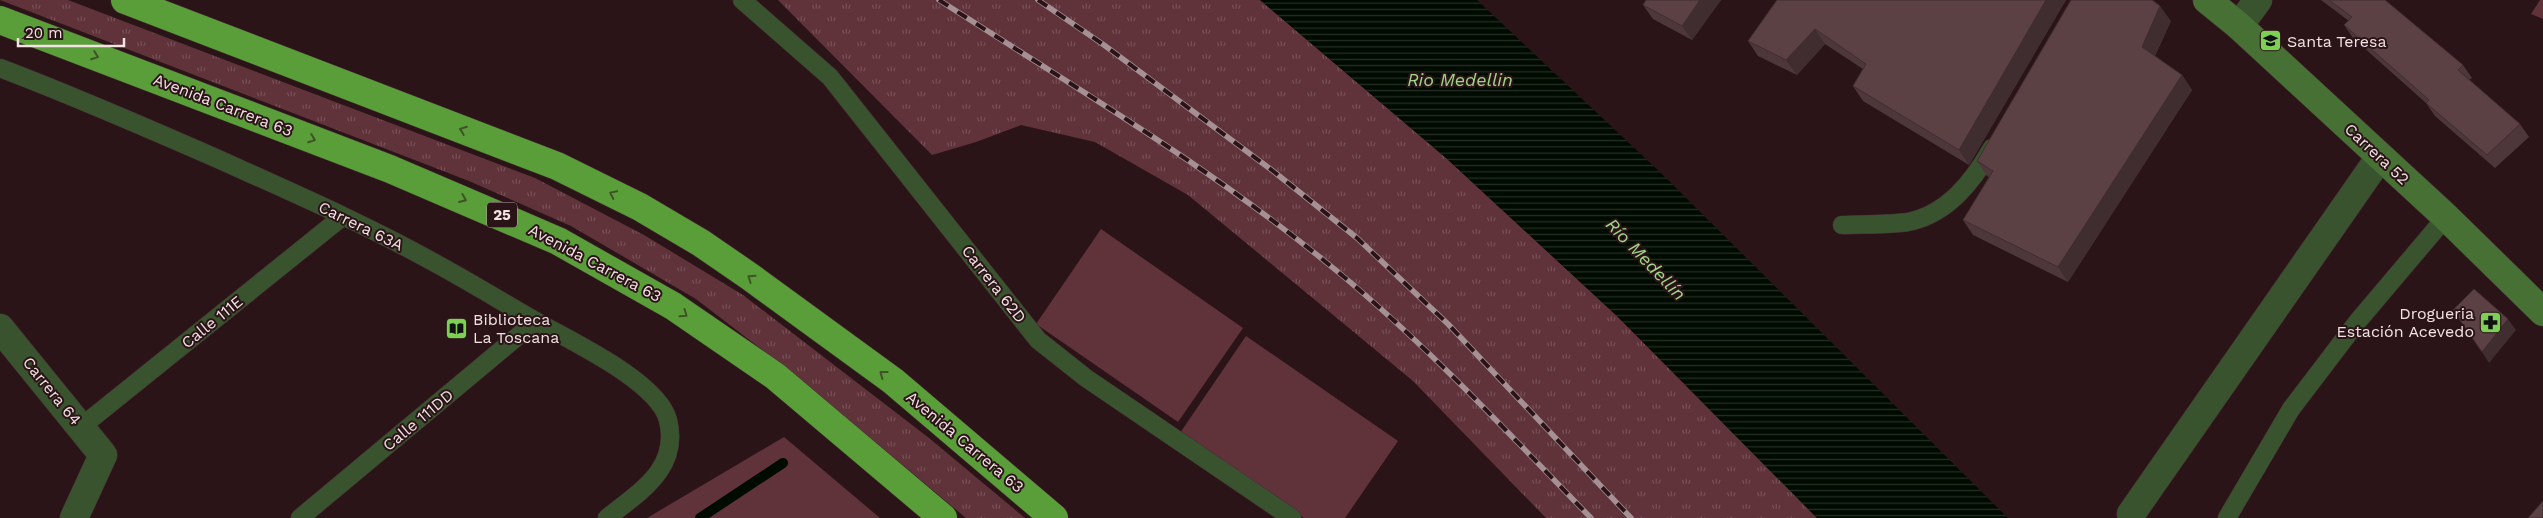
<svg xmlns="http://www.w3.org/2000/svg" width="2543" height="518" font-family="'Work Sans',sans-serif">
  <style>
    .grass { fill: url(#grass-tufts) }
    .green { fill: #60323a }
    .water { fill: url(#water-rules) }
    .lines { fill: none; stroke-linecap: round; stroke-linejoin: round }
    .stream { stroke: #000b00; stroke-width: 10 }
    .lane-casing { stroke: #473135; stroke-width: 19 }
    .street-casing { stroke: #473135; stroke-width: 29 }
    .secondary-casing { stroke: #473135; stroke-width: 29 }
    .highway-casing { stroke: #473135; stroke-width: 29 }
    .lane { stroke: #38532d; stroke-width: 18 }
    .street { stroke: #38532d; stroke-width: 28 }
    .secondary { stroke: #477134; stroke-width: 28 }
    .highway { stroke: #5a9e3a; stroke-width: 28 }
    .rail-casing { stroke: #a59194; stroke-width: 5.5 }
    .rail { stroke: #2b1418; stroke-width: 4; stroke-dasharray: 11; stroke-linecap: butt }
    .wall { fill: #4e373a }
    .shaded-wall { fill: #402d30 }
    .building { fill: #5b4044; stroke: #402d30 }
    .oneway { stroke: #405227 }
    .labels { text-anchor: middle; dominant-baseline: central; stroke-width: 4; stroke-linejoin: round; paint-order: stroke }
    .shield { fill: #2b1418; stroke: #b7a4a7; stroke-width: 1 }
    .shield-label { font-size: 15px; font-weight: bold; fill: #f3e2e4 }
    .poi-label { font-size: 16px; fill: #f3e2e4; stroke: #2b1418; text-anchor: start }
    .street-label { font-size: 16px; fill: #f3e2e4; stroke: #2b1418 }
    .water-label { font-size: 18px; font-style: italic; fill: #9fd788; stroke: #2b1418 }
  </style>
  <defs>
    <pattern id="grass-tufts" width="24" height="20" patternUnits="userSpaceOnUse" patternTransform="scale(1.25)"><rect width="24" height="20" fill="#60323a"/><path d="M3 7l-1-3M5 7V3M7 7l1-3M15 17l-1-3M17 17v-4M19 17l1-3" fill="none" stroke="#774f56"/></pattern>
    <pattern id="water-rules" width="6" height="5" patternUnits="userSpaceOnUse" patternTransform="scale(1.25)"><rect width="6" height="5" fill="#000b00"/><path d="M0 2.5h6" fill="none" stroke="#262e25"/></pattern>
  </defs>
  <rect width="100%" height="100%" fill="#2b1418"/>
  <!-- grass -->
  <path class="grass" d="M0 0H68L535 178 644 235 743 295 929 438 1025 518H966L796 376 696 299 571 226 469 181Z
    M778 0H1260L1446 158 1618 317 1817 518H1546L1413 381 1188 195 1095 142 1021 125 976 142 932 155Z"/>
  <!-- green -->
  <path class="green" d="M2540 0H2543V19L2531 14Z
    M1101 229 1243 328 1178 422 1036 324Z
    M1246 336 1398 441 1345 518H1304L1180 433Z
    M784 437 880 518H647Z"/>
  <!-- water -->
  <path class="water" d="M1260 0H1477L1662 174 2008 518H1817L1618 317 1446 158Z"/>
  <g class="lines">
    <!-- stream -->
    <path class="stream" d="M700 518 783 463"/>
    <defs>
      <path id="lane" d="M742 0 830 77 1038 340 1086 378 1292 518
        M0 68C74 96 145 127 218 159 291 192 365 224 435 263 470 282 504 303 539 323 573 342 658 382 668 420 680 469 639 492 607 518
        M1842 225C1863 224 1887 225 1908 222 1948 214 1973 181 1992 148
        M81 427 342 217
        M300 518 536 321
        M2227 518 2291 409 2358 321 2446 217"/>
      <path id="street" d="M2239 26 2258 0
        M0 328 103 455 74 518
        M2131 514 2380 157"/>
      <path id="secondary" d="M2207 0 2239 26 2446 217 2543 312"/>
      <path id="highway" d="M125 0 557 166 640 207 701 243 749 276 893 381 1054 518
        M0 20 390 169 558 241 673 306 775 376 943 518"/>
    </defs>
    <!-- lane casing -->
    <use href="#lane" class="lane-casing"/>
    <!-- street casing -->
    <use href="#street" class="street-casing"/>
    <!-- secondary casing -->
    <use href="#secondary" class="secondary-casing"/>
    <!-- highway casing -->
    <use href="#highway" class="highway-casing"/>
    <!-- lane -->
    <use href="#lane" class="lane"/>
    <!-- street -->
    <use href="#street" class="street"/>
    <!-- secondary -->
    <use href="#secondary" class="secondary"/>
    <!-- highway -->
    <use href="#highway" class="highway"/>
    <defs>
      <path id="rail" d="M939 0C1074 87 1214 169 1338 272 1429 347 1509 434 1591 518
        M1038 0 1104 45 1273 171 1357 238 1448 324 1631 518"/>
    </defs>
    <!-- rail casing -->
    <use href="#rail" class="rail-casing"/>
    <!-- rail -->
    <use href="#rail" class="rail"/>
  </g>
  <!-- wall -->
  <path class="wall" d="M1721 0 1692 40 1653 19 1643 5Z
    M1777 0H2066L1969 165 1863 101 1853 86 1863 69 1825 44 1797 75 1758 56 1748 41Z
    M2321 0H2385L2463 65 2472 78 2469 80 2520 124 2529 137 2495 168 2435 116 2426 103 2353 38 2344 25 2349 21Z
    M2171 21 2155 56 2182 75 2192 90 2068 282 1973 235 1963 220 1989 177 1987 176 1977 161Z"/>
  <!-- shaded-wall -->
  <path class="shaded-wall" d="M1700 0H1721L1692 40 1682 26Z
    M2046 0H2066L1969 165 1959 150Z
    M2160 6 2171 21 2152 62 2142 47Z
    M1815 29 1825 44 1797 75 1786 60Z
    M2182 75 2192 90 2068 282 2058 267Z
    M2508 319 2516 330 2489 363 2482 352Z"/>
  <!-- building -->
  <path class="building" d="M1646 0H1700L1682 26 1643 5Z
    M1777 0H2046L1959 150 1853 86 1866 64 1815 29 1786 60 1748 41Z
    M2071 0H2152L2160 6 2142 47 2182 75 2058 267 1963 220 1993 171 1977 161Z
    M2329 0H2385L2463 65 2458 70 2520 124 2487 155 2426 103 2429 100 2344 25 2352 17Z
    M2474 289 2508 319 2482 352 2453 310Z
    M2543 501V518H2528Z"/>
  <!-- one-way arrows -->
  <defs><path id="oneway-chevron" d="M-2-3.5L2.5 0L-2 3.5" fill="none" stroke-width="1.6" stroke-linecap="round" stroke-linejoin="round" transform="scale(1.25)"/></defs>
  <g class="oneway">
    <use href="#oneway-chevron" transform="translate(95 56) rotate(21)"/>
    <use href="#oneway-chevron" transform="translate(463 130) rotate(-159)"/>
    <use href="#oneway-chevron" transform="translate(312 139) rotate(21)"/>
    <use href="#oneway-chevron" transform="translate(613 194) rotate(-154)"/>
    <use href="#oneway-chevron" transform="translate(463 199) rotate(23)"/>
    <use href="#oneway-chevron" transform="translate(751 278) rotate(-145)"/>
    <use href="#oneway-chevron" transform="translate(684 314) rotate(35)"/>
    <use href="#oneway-chevron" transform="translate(883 374) rotate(-143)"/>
  </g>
  <!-- icons -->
  <defs>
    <symbol id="school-square" viewBox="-11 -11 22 22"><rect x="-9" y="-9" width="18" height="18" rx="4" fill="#7cd155" stroke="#2b1418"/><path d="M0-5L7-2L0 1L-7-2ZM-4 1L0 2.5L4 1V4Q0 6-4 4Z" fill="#111"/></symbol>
    <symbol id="pharmacy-square" viewBox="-11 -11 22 22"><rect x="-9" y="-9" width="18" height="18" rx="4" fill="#7cd155" stroke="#2b1418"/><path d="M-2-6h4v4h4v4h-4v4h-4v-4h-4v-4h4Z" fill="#111"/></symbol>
    <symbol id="library-square" viewBox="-11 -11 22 22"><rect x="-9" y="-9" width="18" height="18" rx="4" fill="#7cd155" stroke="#2b1418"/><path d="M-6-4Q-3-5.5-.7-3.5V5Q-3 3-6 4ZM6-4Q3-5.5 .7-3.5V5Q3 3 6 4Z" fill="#111"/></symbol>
  </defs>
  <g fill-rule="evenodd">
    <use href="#school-square" x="2258" y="28" width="25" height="25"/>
    <use href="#pharmacy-square" x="2478" y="310" width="25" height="25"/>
    <use href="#library-square" x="444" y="316" width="25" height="25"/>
  </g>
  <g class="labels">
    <!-- shield labels -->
    <rect class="shield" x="487" y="202.5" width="30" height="25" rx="4"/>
    <g class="shield-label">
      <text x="502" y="215">25</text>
    </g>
    <!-- poi labels -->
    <g class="poi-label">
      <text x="2287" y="41">Santa Teresa</text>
      <text x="2474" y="313" text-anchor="end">Drogueria<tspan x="2474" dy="18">Estación Acevedo</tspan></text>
      <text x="473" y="319">Biblioteca<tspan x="473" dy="18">La Toscana</tspan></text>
    </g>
    <!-- street labels -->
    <g class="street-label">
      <text transform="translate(223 105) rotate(21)">Avenida Carrera 63</text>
      <text transform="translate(2377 154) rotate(43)">Carrera 52</text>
      <text transform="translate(361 226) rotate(26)">Carrera 63A</text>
      <text transform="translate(595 263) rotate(28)">Avenida Carrera 63</text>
      <text transform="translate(994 284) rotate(52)">Carrera 62D</text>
      <text transform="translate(212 322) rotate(-39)">Calle 111E</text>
      <text transform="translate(52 391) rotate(51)">Carrera 64</text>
      <text transform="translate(418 420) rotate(-40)">Calle 111DD</text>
      <text transform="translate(965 442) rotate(40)">Avenida Carrera 63</text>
    </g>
    <!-- water labels -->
    <g class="water-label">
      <text x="1460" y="79">Rio Medellin</text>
      <text transform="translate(1646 259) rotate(46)">Río Medellín</text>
    </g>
  </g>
  <!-- scale -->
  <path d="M18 38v8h106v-8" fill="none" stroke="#f3e2e4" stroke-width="2.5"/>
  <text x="25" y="38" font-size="15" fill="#f3e2e4" stroke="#2b1418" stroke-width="4" paint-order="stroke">20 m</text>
</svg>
